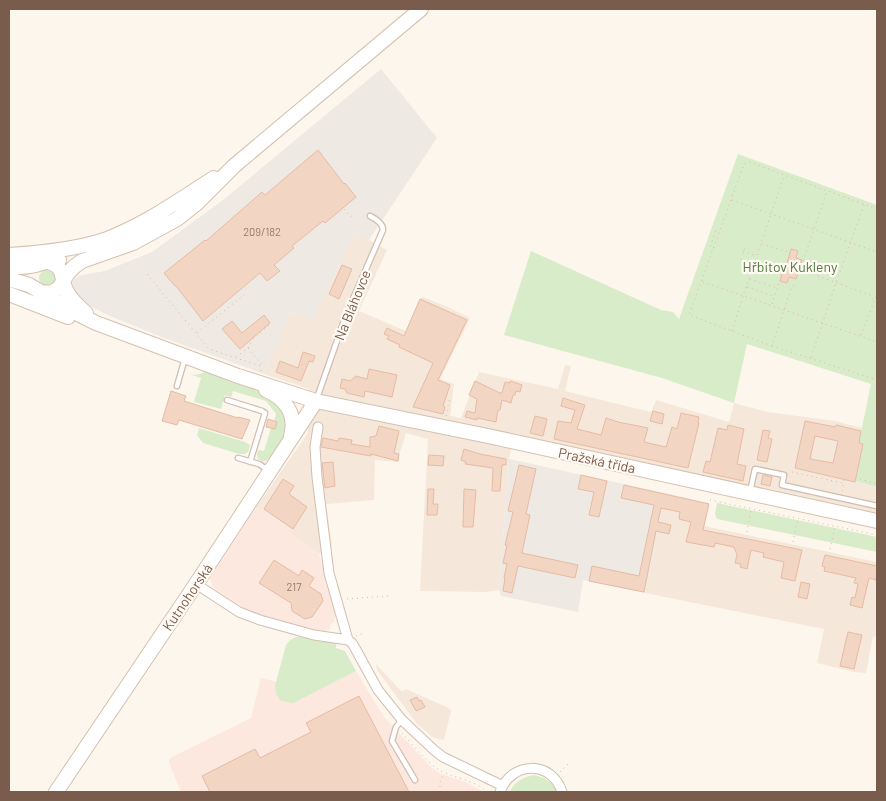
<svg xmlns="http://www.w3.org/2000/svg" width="886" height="801" font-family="Barlow,sans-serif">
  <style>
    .residential { fill: #f5e8da }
    .commercial { fill: #fde8e0 }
    .industrial { fill: #efe9e4 }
    .green { fill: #d8ecc9 }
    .building { fill: #f3d5c3; stroke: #e6bba3; fill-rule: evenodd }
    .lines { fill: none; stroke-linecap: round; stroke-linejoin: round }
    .lane-casing { stroke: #d1beb0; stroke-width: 7 }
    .street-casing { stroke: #d1beb0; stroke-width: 11 }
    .secondary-casing { stroke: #d6c0b0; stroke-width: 16 }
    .path { stroke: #d9b8a5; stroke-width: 1; stroke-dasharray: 1 4; stroke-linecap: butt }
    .lane { stroke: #fff; stroke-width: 4.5 }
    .street { stroke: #fff; stroke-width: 9 }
    .secondary { stroke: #fff; stroke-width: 14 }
    .labels { text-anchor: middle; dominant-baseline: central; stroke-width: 4.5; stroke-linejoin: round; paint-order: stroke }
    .number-label { font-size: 11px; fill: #987a6a }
    .park-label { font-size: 14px; fill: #537a41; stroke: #fffaf3 }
    .street-label { font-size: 14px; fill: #7a5c4d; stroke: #fffaf3 }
  </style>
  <rect width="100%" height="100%" fill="#fdf6ec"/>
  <!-- residential -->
  <path class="residential" d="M354 233 369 240 387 250 359 311 406 331 420 299 423 297 450 308 470 318 440 379 454 384 450 416 461 418 479 372 558 389 565 365 571 366 565 391 651 412 656 400 729 422 734 403 768 412 835 421 862 428 859 441 863 444 855 481 877 487V516L514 437 509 459 499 590 486 592 420 591 428 439 406 433 397 462 375 460 374 500 326 504 332 546 319 554 289 534 292 530 257 506 308 433 309 389 264 374 291 312 313 321Z
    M665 493 709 503 704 526 877 562V637L873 636 866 673 854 672 817 663 824 629 645 593Z
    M376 664 400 690 403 691 406 689 449 708 451 711 444 740 434 738 417 724 377 670Z"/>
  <!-- commercial -->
  <path class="commercial" d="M257 506 292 530 290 534 319 554 337 614 334 621 330 625 331 628 325 632 260 616 249 612 215 589 212 585 210 578Z
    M356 671 384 717 431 767 439 773 466 782 484 792H181L169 763V760L172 757 251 718 261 678 314 691Z"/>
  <!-- industrial -->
  <path class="industrial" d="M381 69 437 138 369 240 354 233 313 321 291 312 264 374 164 338 110 316 86 304 73 290 72 283 75 278 82 275 105 271 152 252 223 200Z
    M509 459 665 493 645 593 583 580 578 612 501 596 499 590Z"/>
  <!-- green -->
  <path class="green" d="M738 154 877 205V487L855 481 862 444 859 442 871 384 747 344 734 403 662 378 504 335 531 251 661 310 673 312 679 319Z
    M39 278a9 9 0 1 1 18 0a9 9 0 1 1-18 0Z
    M206 372 212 373 268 395 287 415C287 421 287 427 286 432 284 442 272 459 263 462L258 459 257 454 258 450 264 451 271 428 275 429 277 422 274 421 276 414 266 401 233 391 231 397 225 395 221 409 194 402 201 378 189 374 195 375Z
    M199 428 245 442 250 445 248 452 245 454H239L203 443 197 435Z
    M717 503 877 537V552L717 519 715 514Z
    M296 637H302L318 641 336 643V648L345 651 356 671 293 703 281 701 276 694 275 686 286 645 290 640Z
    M533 775C544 777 552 781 557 792H510C514 782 522 778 533 775Z"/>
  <!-- building -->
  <path class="building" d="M318 150 344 184 345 183 356 197 325 223 323 221 292 246 294 248 274 265 280 271 267 281 260 273 203 321 176 286H175L164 273 205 240 206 241 262 192 265 195Z
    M791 249 798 251 796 258 802 260 796 279 789 277 787 283 780 281 782 274H784Z
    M342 265 352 269 339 299 329 294Z
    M420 299 467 320 438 380 450 385 443 406 445 407 443 414 413 407 433 363 399 347 400 345 387 339 389 336 384 334 387 328 404 336Z
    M264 315 270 323 240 349 222 329 232 321 242 333Z
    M303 352 315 356 313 362 309 361 301 381 276 372 280 361 298 368Z
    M369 369 397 375 392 397 365 391 364 397 347 393 345 389 340 388 342 379 350 381 356 376 367 379Z
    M475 381 500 393H502L505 382 510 383V381L522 385 520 392 516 391 515 395H513L511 403 502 400 500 410H498L496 422 477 418V420L465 417 467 411 475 413 477 399 469 395Z
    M171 391 186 396 184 401 238 418V417L250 420 242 439 179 420 177 425 162 421Z
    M563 398 585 405 577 429 601 435 606 418 618 422 648 428 644 442 666 447 672 427 677 429 681 413 699 417 698 423H699L688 468 554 439 558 421 571 423 575 410 561 406Z
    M653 411 664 414 662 424 650 421Z
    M535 416 547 419 543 436 530 433Z
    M268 419 277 422 275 429 266 427Z
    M805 421 835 427 836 425 861 431 859 443 863 444 855 482 795 468ZM815 436 838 441 833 463 810 459Z
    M728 425 744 429 737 464 746 466 743 481 703 472 706 461 710 462 718 428 727 430Z
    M379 426 399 431 394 453 399 454 398 461 371 454V456L321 447 323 438 338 441 339 438 352 440 351 444 370 447V437L376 436Z
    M763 430 770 431 768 438 772 439 767 462 757 460Z
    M464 449 480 454 506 459V465H502L500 491H492L493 468 465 464 466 462 461 460Z
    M429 455 444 456 443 466 428 465Z
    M333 462 335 486 325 488 322 463Z
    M519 465 536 469 526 514 530 515 522 553 578 565 575 578 518 566 512 593 503 591 505 578H504L507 564 503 563 507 545H505L513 512 508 511Z
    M581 475 607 481 599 517 589 515 594 492 578 489Z
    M763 475 772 477 770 486 761 484Z
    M283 479 294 486 289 494 307 507 293 529 264 509Z
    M624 485 709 504 703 530 802 550 795 581 781 578 784 562 763 557 764 553 751 550 747 569 740 567 741 564 735 563 737 555 734 547 715 543 714 547 686 542 691 522 679 519 680 512 661 508 658 522 671 525 669 534 656 531 644 592 589 581 592 566 639 576 654 505 621 498Z
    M428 489H434L433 504H438L437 515H427Z
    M464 489 476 490 473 527H463Z
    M825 555 877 566 876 580 869 578 862 608 850 605 852 597 855 598 858 584 854 583 856 578 824 571 825 567 822 566Z
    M274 560 299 576 302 570 314 578 309 586 321 594 323 601 312 617 305 619 292 611 291 603 259 583Z
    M801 582 810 584 807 599 798 597Z
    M848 632 862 635 854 669 840 666Z
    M359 696 409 792H210L202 776 255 749 260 758 311 732 306 723Z
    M417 697 419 701 421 700 425 707 416 711 410 700Z"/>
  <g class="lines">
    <defs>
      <path id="lane" d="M177 386 185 358
        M317 398 346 315 383 230C383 223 376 219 370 216
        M227 400 262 411 265 413 250 462
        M238 458 259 464 268 470
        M750 492 755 469 784 475 782 485 877 506
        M402 720 396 727 392 741 415 780"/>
      <path id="street" d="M318 427 315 447 317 477 329 573 348 640
        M196 584 239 612 260 620 314 635 348 640 352 643 355 648 378 690 402 720 434 750 443 757 503 786
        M500 792C511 761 552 760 562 792"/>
      <path id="secondary" d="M9 255C39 253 79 249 107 239 146 224 179 200 214 178
        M51 263C66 268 60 280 67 292 72 301 79 307 86 313
        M9 266C21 268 31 267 42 263 47 261 54 262 59 260
        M9 279 29 285 41 292 51 293 59 288 68 273 75 266 82 261 133 243 177 219 196 204 234 166 421 9
        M41 292 74 312 96 323 238 376 316 401 488 436 877 521
        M9 294 68 317
        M266 390C285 398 297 414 291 436
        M56 792 196 584 316 401"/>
    </defs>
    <!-- lane casing -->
    <use href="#lane" class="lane-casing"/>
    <!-- street casing -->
    <use href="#street" class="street-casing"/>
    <!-- secondary casing -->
    <use href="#secondary" class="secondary-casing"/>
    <!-- path -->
    <path class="path" d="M732 200 877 252
      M344 209 353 219
      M762 244 789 252
      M714 248 710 247 716 230 719 231
      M743 251 756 256
      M741 259 746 245
      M803 261 827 191
      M799 269 870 295 874 301
      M147 274 209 349 260 366 261 371
      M750 279 777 288
      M703 282 877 342
      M794 285 791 289 772 346 877 380
      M747 287 774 296
      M772 304 779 283
      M732 331 743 296 784 176
      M197 333 245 294
      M861 335 877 294
      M772 346 689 315 744 164 749 162 877 209
      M248 348 261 364 260 366
      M236 357 248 348 252 340 270 324
      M811 357 836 283 864 205
      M446 416 450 397
      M792 472 842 483
      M860 479 877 484
      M842 491 844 480
      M710 500 877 535
      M747 532 751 509
      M793 542 798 519
      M830 549 835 527
      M347 599 388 596
      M356 636 364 633
      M402 733C414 746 426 762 441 771 457 779 474 780 487 792
      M560 772 569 763
      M440 792V782L444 773"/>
    <!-- lane -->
    <use href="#lane" class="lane"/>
    <!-- street -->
    <use href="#street" class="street"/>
    <!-- secondary -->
    <use href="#secondary" class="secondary"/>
  </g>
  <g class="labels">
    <!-- number labels -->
    <g class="number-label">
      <text x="262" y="231">209/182</text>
      <text x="294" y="586">217</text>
    </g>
    <!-- park labels -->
    <g class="park-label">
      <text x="790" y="266">Hřbitov Kukleny</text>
    </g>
    <!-- street labels -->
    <g class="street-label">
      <text transform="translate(352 305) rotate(-68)">Na Bláhovce</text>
      <text transform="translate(597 460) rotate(12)">Pražská třída</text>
      <text transform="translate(187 597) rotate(-56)">Kutnohorská</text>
    </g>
  </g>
  <!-- border -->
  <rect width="886" height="801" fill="none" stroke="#7a5c4d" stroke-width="20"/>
</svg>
